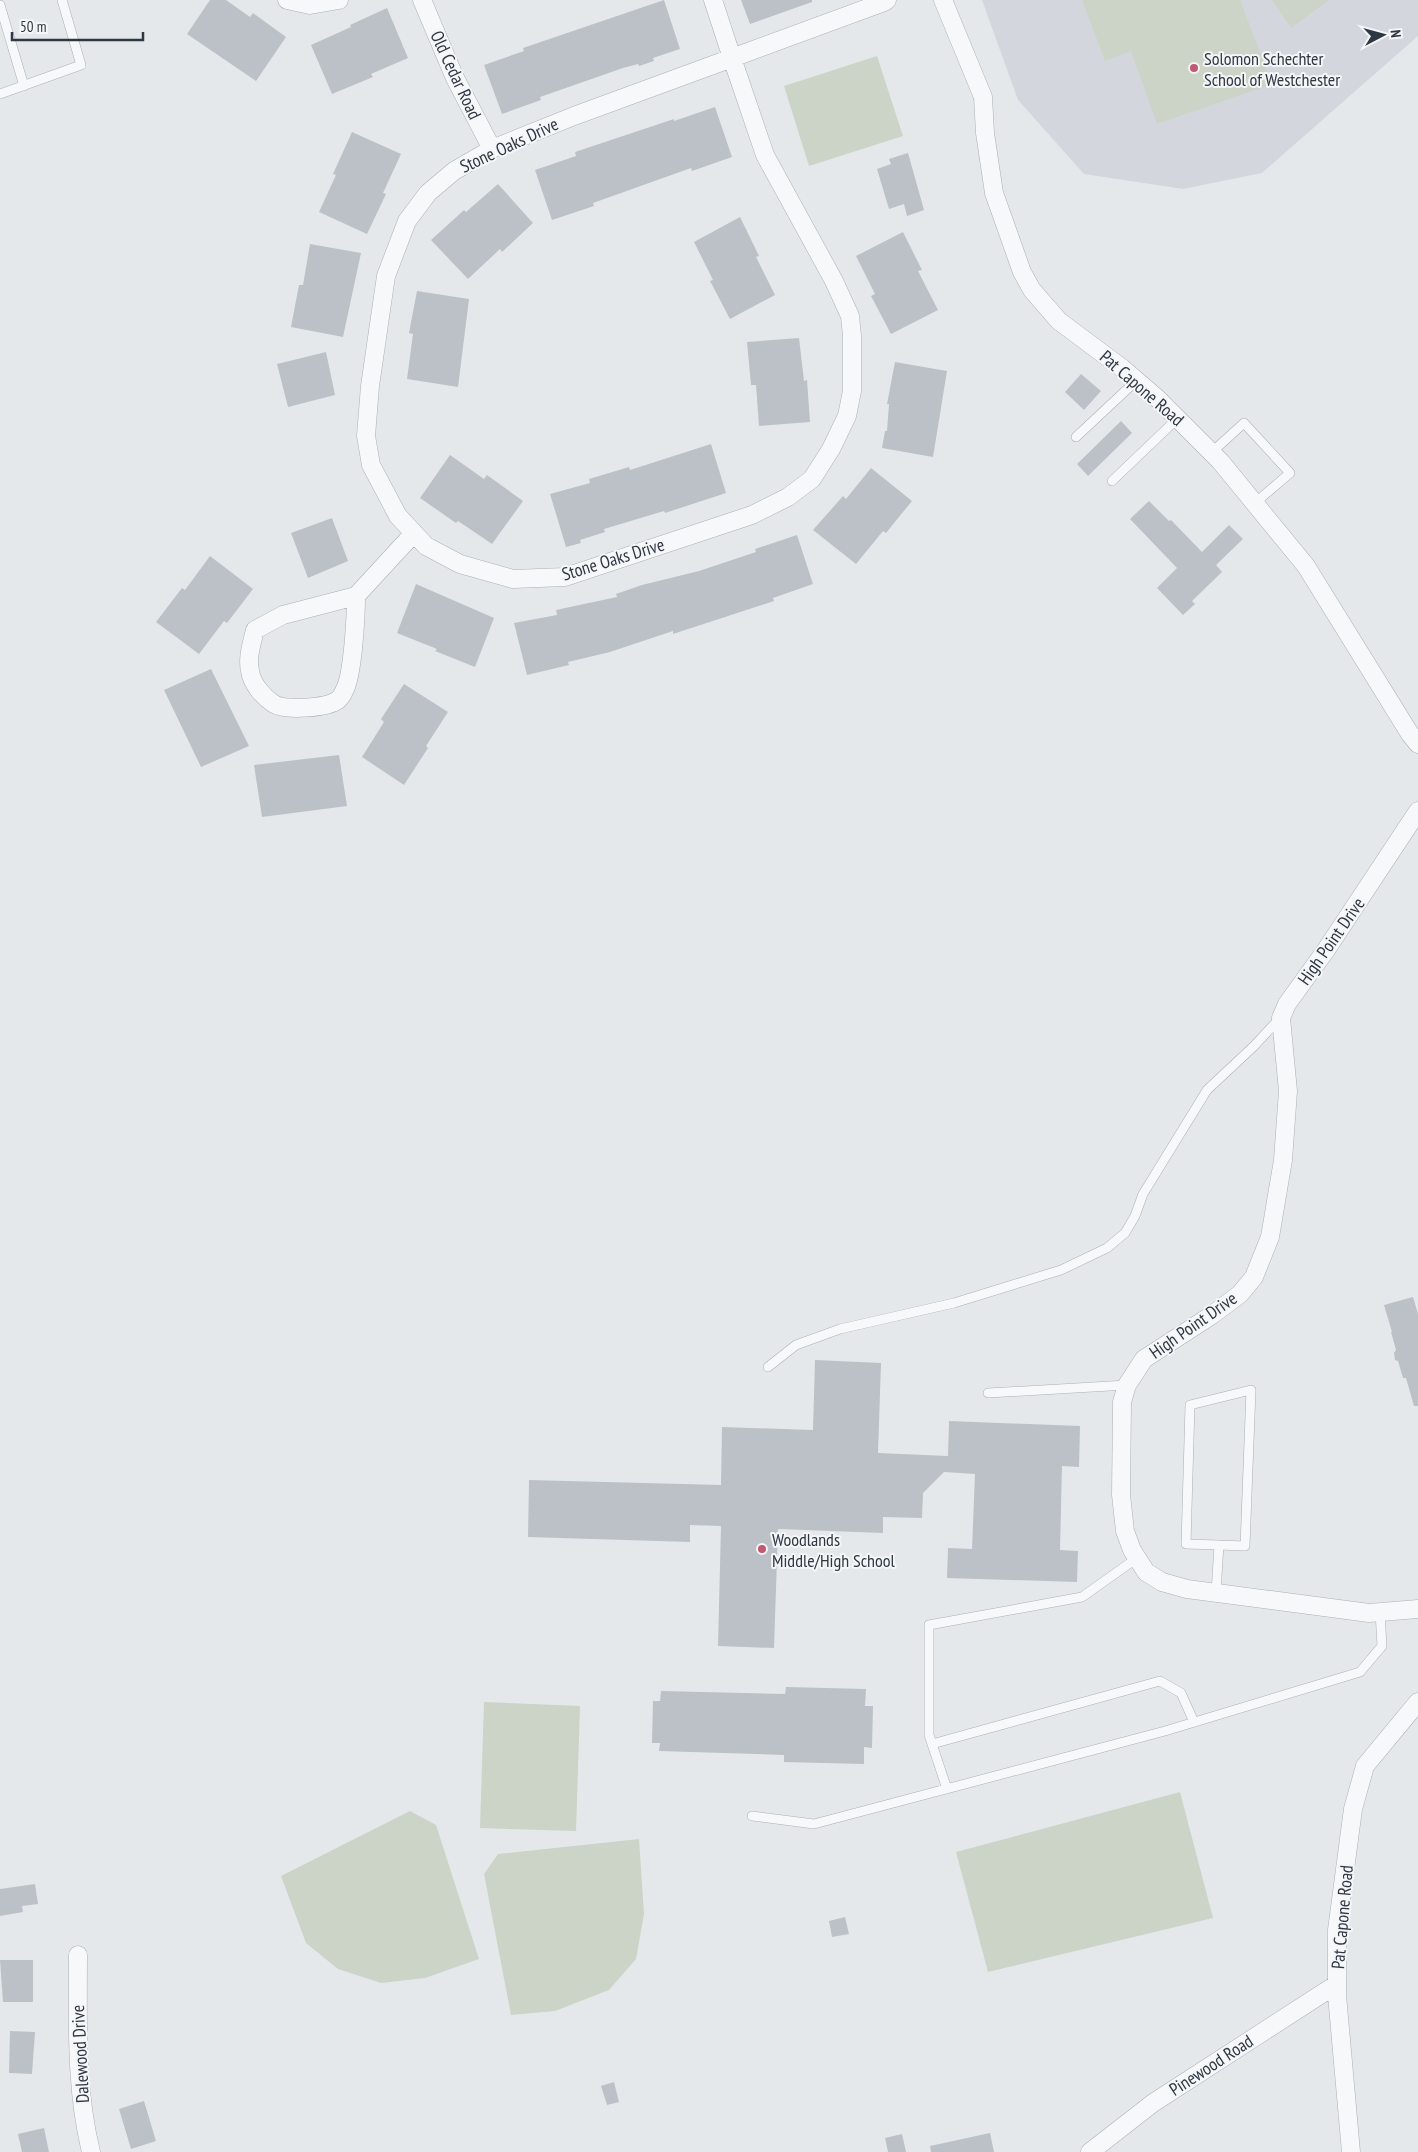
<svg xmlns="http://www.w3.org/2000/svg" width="1418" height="2152" font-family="'PT Sans Narrow',sans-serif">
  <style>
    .built { fill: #d3d7dd }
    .green { fill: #cbd4c7 }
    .building { fill: #bcc1c7 }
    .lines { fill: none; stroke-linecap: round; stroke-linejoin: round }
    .service-casing { stroke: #aaafb5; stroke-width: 10 }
    .minor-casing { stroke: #aaafb5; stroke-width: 19 }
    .service { stroke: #f7f8fa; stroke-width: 9 }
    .minor { stroke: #f7f8fa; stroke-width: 18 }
    .poi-dot { fill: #c15971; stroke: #f4f6f8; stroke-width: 2 }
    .labels { text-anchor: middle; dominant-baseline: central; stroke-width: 4; stroke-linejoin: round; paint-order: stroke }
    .poi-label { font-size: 18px; fill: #2e3742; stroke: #f4f6f8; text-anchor: start }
    .street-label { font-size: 18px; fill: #2e3742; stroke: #f4f6f8 }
  </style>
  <rect width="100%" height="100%" fill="#e5e8eb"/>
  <!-- built -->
  <path class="built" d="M982 0H1418V36L1262 173 1183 189 1084 174 1018 100Z"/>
  <!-- green -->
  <path class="green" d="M1082 0H1240L1272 84 1157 124 1131 51 1105 61Z
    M1272 0H1329L1291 28Z
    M877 56 903 136 809 166 784 86Z
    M484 1702 580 1706 576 1831 480 1828Z
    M1180 1792 1213 1918 988 1972 956 1852Z
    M410 1811 436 1825 479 1959 425 1978 381 1983 338 1969 306 1943 281 1876Z
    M639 1839 644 1914 636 1959 609 1990 555 2011 511 2015 484 1874 498 1854Z"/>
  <!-- building -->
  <path class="building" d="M210 0H226L250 17 253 13 286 37 256 81 187 34Z
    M664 0 680 49 653 58 654 61 639 66 638 64 623 68 540 97 541 100 502 114 484 65 524 51 523 48Z
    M741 0H812V2L750 24Z
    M387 8 408 58 371 74 373 77 332 94 311 45 351 27 350 25Z
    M715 107 732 157 692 171 691 168 593 203 594 206 552 220 535 170 576 156 575 152 674 119V121Z
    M352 132 401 154 383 193 386 194 367 234 319 212 336 175 333 174Z
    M908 153 924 210 907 216 904 204 889 209 877 169 891 164 889 159Z
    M498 184 533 223 502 252 500 249 468 279 431 240 464 210 466 212Z
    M740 217 759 256 756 257 775 295 730 319 710 281 713 280 694 242Z
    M903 232 922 270 918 271 938 310 891 334 871 296 875 294 856 256Z
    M310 244 361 253 343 337 291 327 299 285H303Z
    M417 291 469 299 458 387 407 379 413 334 409 333Z
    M799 338 804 381 807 380 810 422 759 426 756 385H751L747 342Z
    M326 352 335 395 288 407 277 364Z
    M895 362 947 371 933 457 882 448 885 431H887L889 404H887Z
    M1081 374 1101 391 1084 410 1065 392Z
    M1121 421 1132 433 1088 476 1077 464Z
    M711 444 726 493 665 513 664 511 604 529 605 532 580 540 581 543 566 547 550 494 590 483 589 479 629 467 630 470Z
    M450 455 484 479 487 475 523 501 492 544 458 521 456 523 420 498Z
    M871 468 912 501 886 533 883 531 856 564 813 530 843 496 846 499Z
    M1149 501 1169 521 1171 520 1202 552 1229 525 1243 539 1216 565 1222 572 1192 601 1195 604 1183 615 1157 588 1177 568 1130 519Z
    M332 518 348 561 308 578 291 533Z
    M797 535 813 584 773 598 774 601 673 634V631L610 652 568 662 569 665 527 675 514 623 557 615 556 610 617 597 616 594 642 585 699 571 756 552 755 549Z
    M210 556 253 589 227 623 224 621 199 654 156 622 182 588 185 590Z
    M416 584 494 618 475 667 435 651 437 649 397 633Z
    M211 669 249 746 201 767 164 690Z
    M404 684 448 712 426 746 428 748 404 785 362 757 384 722 381 719Z
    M339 755 347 806 262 817 254 765Z
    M1413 1297 1418 1314V1406H1414L1406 1378H1403L1398 1361 1395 1360 1394 1353 1396 1350 1391 1332H1392L1384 1305Z
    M815 1360 881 1363 878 1453 948 1456 949 1421 1080 1426 1079 1467 1062 1466 1060 1550 1078 1551 1077 1582 947 1578 948 1548 972 1549 975 1474 944 1472 923 1493 922 1518 883 1517V1533L778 1529 774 1648 718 1646 721 1526 690 1525V1542L528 1537 529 1480 721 1485 722 1427 813 1430Z
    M786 1687 866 1689 865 1706H873L872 1748 864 1747V1764L784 1762V1755L659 1751 660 1743H652L653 1701H660L661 1691 785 1694Z
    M35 1884 38 1904 22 1906 23 1912 0 1916V1889Z
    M845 1917 849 1934 832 1937 829 1921Z
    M0 1960H33V2002H3Z
    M10 2031 35 2032 32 2074 9 2073Z
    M614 2082 619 2102 607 2105 601 2086Z
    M144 2101 156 2141 131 2149 119 2109Z
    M44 2128 49 2152H22L18 2134Z
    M990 2133 994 2152H931L930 2146Z
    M902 2134 906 2152H888L885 2138Z"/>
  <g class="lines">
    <defs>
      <path id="service" d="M0 5 24 86
        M0 94 81 65 62 0
        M1076 437 1137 380
        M1212 452 1244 423 1290 473 1255 503
        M1112 481 1178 418
        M768 1367 796 1345 840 1329 954 1303 1061 1270 1107 1248 1125 1233 1135 1216 1143 1194 1207 1090 1254 1046 1280 1018
        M988 1393 1127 1385
        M1216 1592 1219 1545 1186 1544 1190 1405 1251 1390 1245 1546 1219 1545
        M932 1744 1160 1681 1181 1693 1194 1722
        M947 1789 929 1735V1625L1082 1597 1137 1558
        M752 1816 814 1824 1165 1731 1360 1672 1382 1646 1380 1612"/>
      <path id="minor" d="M287 0 310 5 339 0
        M422 0 455 78 492 149
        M713 0 732 58 765 155 834 281 850 316 852 336V391L847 416 831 449 812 479 788 497 752 515 565 577 513 579 460 564 426 546 398 516 371 465 366 436 370 386 386 276 407 221 428 193 454 171 492 149 574 116 732 58 884 2 887 0
        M943 0 983 97 985 133 994 193 1022 272 1032 290 1059 321 1122 368 1158 399 1220 461 1306 566 1410 734 1418 744
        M356 596C356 614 353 677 344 691 343 694 340 698 338 700 327 708 285 711 274 704 263 697 252 684 250 671 247 657 252 643 255 630L283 615Z
        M356 596 414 533
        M1418 811 1326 950 1287 1004 1281 1018 1288 1091 1283 1160 1270 1237 1254 1277 1240 1294 1212 1315 1144 1359 1127 1385 1122 1402 1121 1495 1125 1531 1132 1550 1146 1572 1162 1582 1187 1589 1369 1613 1418 1609
        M78 1955C78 2021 75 2087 91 2152
        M1090 2152 1153 2103 1337 1984
        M1351 2152 1337 1995V1930L1353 1809 1365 1766 1418 1702"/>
    </defs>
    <!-- service casing -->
    <use href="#service" class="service-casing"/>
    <!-- minor casing -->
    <use href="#minor" class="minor-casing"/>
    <!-- service -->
    <use href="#service" class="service"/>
    <!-- minor -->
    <use href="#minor" class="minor"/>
  </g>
  <!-- markers -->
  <g class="poi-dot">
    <circle cx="1194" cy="68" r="5"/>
    <circle cx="762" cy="1549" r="5"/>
  </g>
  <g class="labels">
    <!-- poi labels -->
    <g class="poi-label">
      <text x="1204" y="58">Solomon Schechter<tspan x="1204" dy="21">School of Westchester</tspan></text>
      <text x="772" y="1539">Woodlands<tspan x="772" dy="21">Middle/High School</tspan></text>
    </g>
    <!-- street labels -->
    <g class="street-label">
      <text transform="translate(456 75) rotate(65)">Old Cedar Road</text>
      <text transform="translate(509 145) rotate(-25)">Stone Oaks Drive</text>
      <text transform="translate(1142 388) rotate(41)">Pat Capone Road</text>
      <text transform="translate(613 559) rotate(-17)">Stone Oaks Drive</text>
      <text transform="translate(1331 941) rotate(-55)">High Point Drive</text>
      <text transform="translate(1193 1325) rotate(-35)">High Point Drive</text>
      <text transform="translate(1342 1917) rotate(-85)">Pat Capone Road</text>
      <text transform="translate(80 2054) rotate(-93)">Dalewood Drive</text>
      <text transform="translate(1211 2065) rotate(-33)">Pinewood Road</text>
    </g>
  </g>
  <!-- north arrow -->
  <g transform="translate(1383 35) rotate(84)" stroke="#f4f6f8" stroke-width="4" paint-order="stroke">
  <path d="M0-4L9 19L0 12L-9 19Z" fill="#2e3742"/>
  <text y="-8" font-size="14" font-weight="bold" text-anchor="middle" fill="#2e3742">N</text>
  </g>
  <!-- scale -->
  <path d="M12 32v8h131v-8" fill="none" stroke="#2e3742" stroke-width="2.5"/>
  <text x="20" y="32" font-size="15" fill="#2e3742" stroke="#f4f6f8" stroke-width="4" paint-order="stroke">50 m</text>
</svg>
